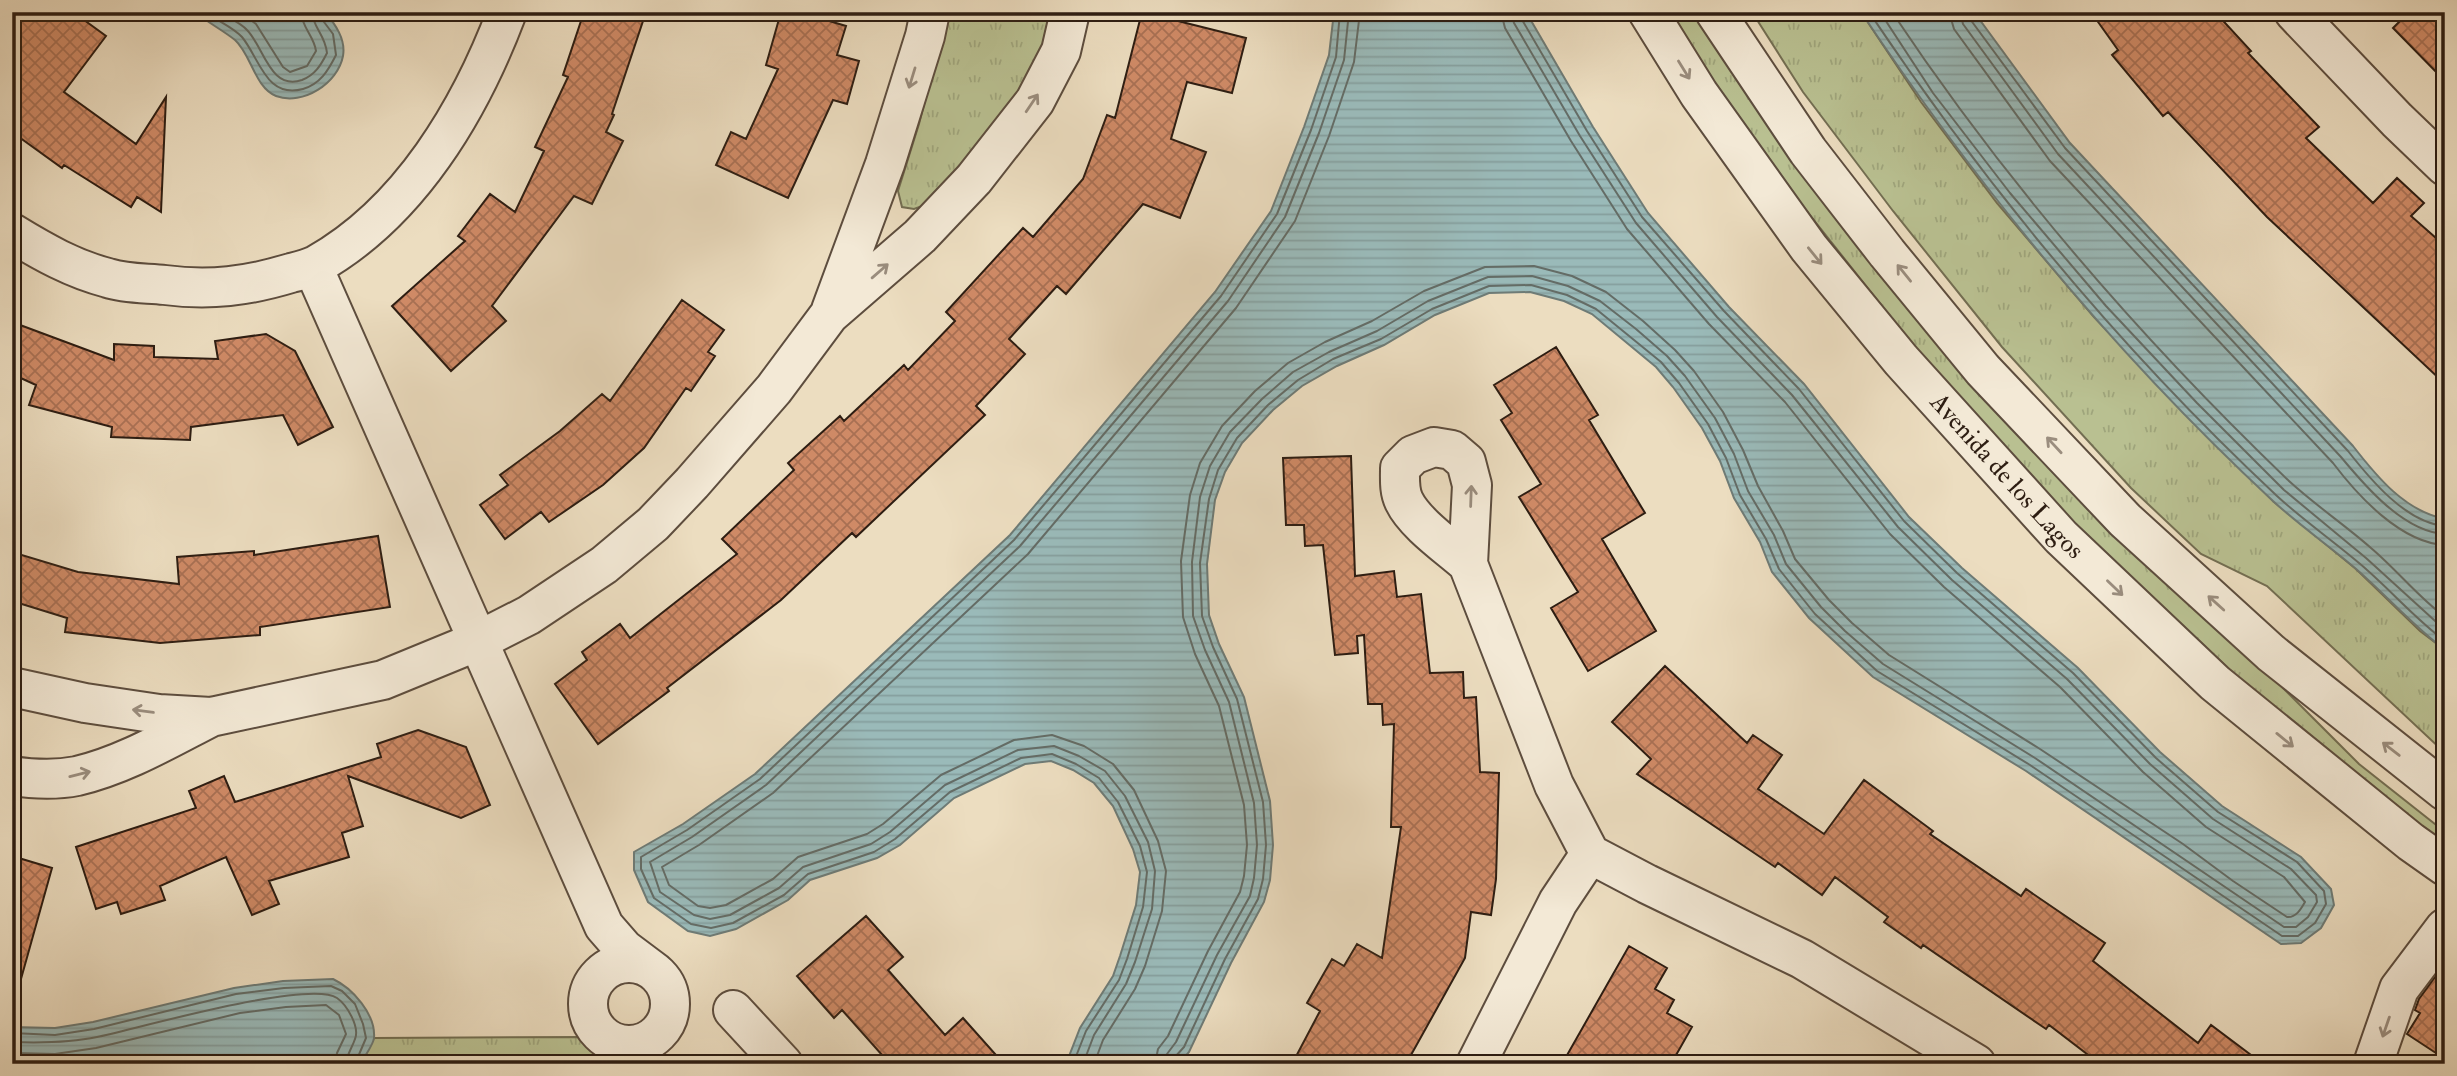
<svg xmlns="http://www.w3.org/2000/svg" width="2457" height="1076" font-family="'IM FELL Double Pica',serif">
  <style>
    .grass { fill: url(#grass-tufts); stroke: #736e52; stroke-width: 2 }
    .water { fill: url(#water-rules); stroke: #6e7b76; stroke-width: 2 }
    .lines { fill: none; stroke-linecap: round; stroke-linejoin: round }
    .shore { stroke: #646c66; stroke-width: 2 }
    .building { fill: url(#building-cross-hatch); stroke: #2d1d12; stroke-width: 2 }
    .minor-casing { stroke: #5d4d3e; stroke-width: 42 }
    .tertiary-casing { stroke: #5d4d3e; stroke-width: 42 }
    .minor { stroke: #f3e9d6; stroke-width: 38 }
    .tertiary { stroke: #f3e9d6; stroke-width: 38 }
    .oneway { stroke: #9a8d7e }
    .labels { text-anchor: middle; dominant-baseline: central; stroke-width: 6; stroke-linejoin: round; paint-order: stroke }
    .street-label { font-size: 26px; fill: #2d1d12; stroke: #f3e9d6 }
  </style>
  <defs>
    <pattern id="grass-tufts" width="24" height="20" patternUnits="userSpaceOnUse" patternTransform="scale(1.75)"><rect width="24" height="20" fill="#b9c091"/><path d="M3 7l-1-3M5 7V3M7 7l1-3M15 17l-1-3M17 17v-4M19 17l1-3" fill="none" stroke="#9fa57c"/></pattern>
    <pattern id="water-rules" width="6" height="5" patternUnits="userSpaceOnUse" patternTransform="scale(1.75)"><rect width="6" height="5" fill="#9abab9"/><path d="M0 2.5h6" fill="none" stroke="#859f9e"/></pattern>
    <pattern id="building-cross-hatch" width="8" height="8" patternUnits="userSpaceOnUse" patternTransform="scale(1.75)"><rect width="8" height="8" fill="#cf8a66"/><path d="M0 0l8 8M0 8l8-8" fill="none" stroke="#a87053"/></pattern>
  </defs>
  <rect width="100%" height="100%" fill="#ecddc0"/>
  <filter id="stains"><feTurbulence type="fractalNoise" baseFrequency=".00286" numOctaves="4"/><feColorMatrix values="0 0 0 0 .2 0 0 0 0 .09 0 0 0 0 .02 0 0 0 .5 -.17"/></filter>
  <radialGradient id="worn" r=".72"><stop offset=".6" stop-color="#630" stop-opacity="0"/><stop offset="1" stop-color="#630" stop-opacity=".3"/></radialGradient>
  <!-- grass -->
  <path class="grass" d="M948 12H1050L1037 69 936 201 914 209 902 207 898 191 919 124Z
    M1671 12H1699L2272 677 2359 764 2445 832V847L2262 700 2067 517 1942 382 1794 195 1717 87Z
    M1752 12H1861L1921 102 1997 203 2094 317 2186 414 2274 502 2356 569 2420 631 2445 650V753L2267 586 2201 554 2131 488 2002 347 1893 211 1803 92Z
    M583 1037 608 1064H361L374 1038Z"/>
  <!-- water -->
  <path class="water" d="M195 12H325C335 24 346 39 343 56 338 83 303 106 276 96 255 88 251 54 235 40 224 31 207 22 195 12Z
    M1334 12H1526L1593 127 1648 213 1729 307 1804 384 1909 517 1962 568 2078 668 2160 752 2222 806 2301 857 2331 889 2334 905 2321 928 2301 943 2281 944 2026 771 1873 677 1809 618 1772 572 1760 542 1734 498 1720 461 1702 428 1673 387 1656 367 1592 314 1564 301 1530 292 1489 293 1435 315 1384 345 1337 366 1302 386 1273 410 1242 443 1225 472 1215 500 1207 564 1209 615 1219 644 1244 697 1270 801 1273 845 1270 880 1264 902 1231 963 1189 1052 1179 1064H1066L1080 1028 1113 976 1120 956 1136 905 1140 872 1133 849 1113 806 1094 783 1073 770 1051 761 1025 764 954 798 900 845 877 858 810 880 788 900 736 929 710 936 688 931 648 902 634 870V852L683 824 755 774 1010 535 1215 292 1271 211 1304 127 1329 55Z
    M1861 12H1974L2070 143 2353 446C2377 477 2405 511 2445 519V650C2412 625 2386 595 2355 568 2328 545 2299 525 2273 501 2117 356 1979 189 1861 12Z
    M333 979C352 988 376 1014 374 1038 373 1046 364 1056 361 1064H12V1027L55 1028 93 1022 234 988 283 981Z"/>
  <g class="lines">
    <!-- shore -->
    <path class="shore" d="M206 12C217 21 233 27 242 37 260 59 266 99 303 89 320 84 328 71 336 55L333 34 321 18 320 12
      M220 12C228 18 240 22 247 30 264 47 270 91 302 80 315 75 321 65 327 53 325 34 313 28 312 12
      M240 12 256 24 283 67 290 72 307 66 316 51C314 36 302 28 301 12
      M1869 12C1987 188 2123 352 2277 496 2303 520 2332 540 2359 563 2389 588 2414 618 2445 641
      M1880 12 1933 93 2010 193 2106 306 2197 403 2284 490 2366 558 2445 630
      M1892 12C2006 183 2141 339 2289 481 2315 505 2345 525 2371 548 2397 570 2418 597 2445 617
      M1949 12 1954 29 2050 161 2333 463C2358 496 2401 543 2445 545
      M1960 12 1963 24 2058 154 2341 457C2365 486 2404 532 2445 534
      M1969 12 1970 19 2065 148 2348 451C2370 479 2406 523 2445 526
      M12 1033 55 1035 94 1029 236 994 284 988 331 986 342 991 355 1004 363 1024 366 1038 355 1064
      M12 1042C41 1043 69 1043 97 1037 136 1029 309 979 337 998 347 1005 360 1027 355 1039 352 1048 347 1054 346 1064
      M12 1053 55 1054 96 1048 240 1013 286 1007 326 1005 339 1015 346 1034 337 1053 336 1064
      M1073 1064 1086 1031 1119 980 1127 959 1143 907 1147 872 1140 846 1118 802 1099 778 1076 764 1052 754 1021 758 950 792 895 839 874 852 808 874 784 895 733 923 711 928 691 924 654 898 641 869V857L687 830 760 779 1014 540 1221 296 1277 214 1311 130 1336 57 1340 12
      M1083 1064 1094 1035 1126 984 1135 962 1152 909 1155 871 1148 842 1125 796 1105 771 1079 756 1054 746 1018 750 945 785 890 832 871 844 803 867 779 888 730 915 710 919 694 915 660 892 650 862 692 837 766 785 1020 546 1228 301 1285 217 1319 133 1344 60 1349 12
      M1094 1064 1103 1040 1135 989 1145 966 1162 911 1166 871 1158 841 1134 790 1113 764 1084 746 1052 735 1014 740 941 775 883 824 867 834 798 857 773 879 726 905 710 908 698 906 669 885 662 867 699 845 773 793 1028 554 1236 308 1295 221 1329 136 1354 62 1360 12
      M1155 1064 1158 1049 1168 1036 1208 951 1240 892 1244 876 1247 845 1244 805 1219 706 1195 654 1183 617 1181 561 1190 495 1200 463 1222 426 1255 391 1288 363 1325 342 1372 321 1424 291 1485 267 1534 266 1572 276 1606 292 1643 321 1675 350 1694 371 1723 412 1743 450 1758 486 1783 531 1795 559 1829 600 1852 623 1889 655 2040 749 2183 844 2233 881 2287 917C2296 918 2301 909 2305 902L2284 877 2206 827 2143 772 2060 687 1944 587 1890 534 1785 402 1709 324 1627 229 1571 141 1505 28 1501 12
      M1165 1064 1167 1054 1176 1042 1217 955 1250 896 1254 878 1257 845 1254 803 1229 702 1205 650 1193 616 1192 562 1200 497 1210 466 1230 432 1262 399 1293 372 1329 352 1377 331 1428 301 1488 277 1532 276 1568 286 1600 301 1636 329 1667 356 1685 376 1715 418 1734 454 1748 491 1774 535 1786 564 1821 607 1845 631 1883 664 2035 758 2284 927H2296L2308 917 2317 902 2316 895 2291 869 2213 819 2150 764 2067 679 1952 580 1898 527 1792 395 1717 317 1636 223 1580 136 1514 23 1511 12
      M1174 1064 1175 1057 1184 1047 1225 959 1258 899 1263 879 1266 845 1263 802 1237 699 1213 647 1202 616 1200 563 1209 499 1218 470 1237 438 1268 405 1298 380 1333 359 1381 339 1432 309 1489 286 1531 285 1567 295 1596 309 1661 362 1679 383 1708 424 1726 458 1740 495 1766 539 1779 569 1815 614 1877 671 2030 765 2282 936H2298L2315 923 2326 904 2324 891 2297 862 2218 812 2156 758 2073 673 1957 573 1904 521 1799 389 1724 311 1642 217 1587 131 1521 18 1520 12"/>
  </g>
  <!-- building -->
  <path class="building" d="M12 12H73L106 36 64 92 136 144 166 97 161 212 137 197 131 207 64 165 62 168 12 132Z
    M584 12H646L612 114 614 115 606 132 623 141 592 204 574 196 492 306 506 321 451 371 392 306 465 241 458 236 490 194 515 212 544 151 535 147 568 77 563 75Z
    M781 12H799L846 26 837 55 859 61 847 104 833 100 788 198 716 165 731 132 746 139 778 69 766 65Z
    M1142 12 1246 38 1232 93 1187 82 1171 139 1206 152 1180 218 1143 204 1066 294 1057 286 1009 339 1025 354 976 406 985 415 856 537 852 533 781 600 667 688 669 691 598 744 555 684 587 660 582 652 620 624 630 638 737 554 722 539 794 470 788 463 840 416 844 421 904 365 908 370 955 321 946 312 1023 228 1033 237 1083 179 1107 115 1115 118Z
    M2091 12H2215L2251 51 2248 53 2319 127 2306 138 2373 203 2397 178 2424 203 2411 216 2445 246V384L2267 217 2168 112 2163 116 2112 55 2118 50Z
    M2409 12H2445V81L2393 28Z
    M682 300 724 330 708 352 715 356 691 391 686 388 644 448 603 485 549 522 541 512 505 539 480 505 508 485 500 475 560 431 602 394 610 401Z
    M12 322 114 360V344L154 346V357L218 359 215 341 266 334 295 351 333 427 298 445 283 415 191 427 190 440 111 437 112 427 29 405 36 385 12 374Z
    M1556 347 1598 415 1589 420 1645 513 1602 539 1656 631 1588 671 1551 608 1578 592 1519 497 1541 484 1501 420 1512 413 1494 385Z
    M1351 456 1355 576 1394 571 1397 597 1421 594 1430 673 1463 672 1464 698 1476 697 1480 772 1499 773 1496 879 1491 915 1471 912 1465 958 1406 1064H1292L1320 1011 1307 1003 1332 959 1344 966 1357 944 1382 958 1401 827H1391L1394 724 1383 725 1382 704H1368L1364 635 1357 636 1358 653 1335 655 1323 545 1305 546 1304 525H1286L1283 458Z
    M378 536 390 607 260 627V635L160 643 65 632 67 618 12 601V552L78 572 179 584 177 557 254 551V555Z
    M1665 666 1747 743 1753 735 1782 755 1758 789 1824 834 1864 780 1933 831 1930 834 2021 896 2026 889 2105 943 2093 961 2198 1043 2211 1025 2263 1064H2100L2049 1025 2046 1029 1923 945 1921 948 1884 922 1888 917 1835 877 1822 895 1778 863 1775 867 1637 774 1651 759 1612 722Z
    M418 730 466 747 490 805 461 818 348 776 363 826 342 833 349 857 269 881 279 904 252 915 226 857 160 886 165 900 121 914 117 902 96 909 76 847 196 808 189 791 224 776 235 802 381 757 377 744Z
    M12 856 52 868 21 979 12 978Z
    M866 916 903 957 888 970 945 1035 963 1018 1004 1064H890L842 1010 834 1018 797 976Z
    M1629 946 1667 968 1655 989 1674 1000 1667 1013 1692 1027 1671 1064H1562Z
    M2445 976V1059L2407 1034 2420 1013 2415 1010 2419 999 2435 977 2441 981Z"/>
  <g class="lines">
    <defs>
      <path id="minor" d="M2294 12 2397 120 2445 166
        M12 233C43 252 73 269 108 278 126 284 147 283 165 285 210 291 248 286 291 273 299 271 308 269 316 265 410 212 470 110 507 12
        M313 267 604 926 624 949 652 970
        M831 310 885 164 925 36 930 12
        M1468 564C1449 547 1415 524 1404 501 1399 491 1400 480 1400 468L1413 455 1434 447 1452 450 1466 462 1472 485 1468 564 1554 785 1590 854 1647 884 1802 959 1976 1064
        M12 687 85 703 159 714 211 717 383 680 478 641 529 615 604 565 653 524 692 483 774 389 829 315 920 236 974 179 1035 101 1061 51 1070 12
        M12 776C32 779 57 780 77 776 124 765 168 739 211 717
        M588 1004a41 41 0 1 1 82 0a41 41 0 1 1-82 0Z
        M733 1010 783 1064
        M1476 1064 1558 902 1590 854
        M2373 1064 2399 989 2445 928"/>
      <g id="tertiary">
        <path id="s1" d="M1648 12 1699 94 1809 248 1901 360 2061 537 2215 683 2411 842 2445 866"/>
        <path d="M1715 12 1808 151 1887 253 1983 370 2125 520 2271 653 2445 791"/>
      </g>
    </defs>
    <!-- minor casing -->
    <use href="#minor" class="minor-casing"/>
    <!-- tertiary casing -->
    <use href="#tertiary" class="tertiary-casing"/>
    <!-- minor -->
    <use href="#minor" class="minor"/>
    <!-- tertiary -->
    <use href="#tertiary" class="tertiary"/>
  </g>
  <!-- one-way arrows -->
  <defs><path id="oneway-shaft" d="M-6 0H5M1.5-3L5.5 0L1.5 3" fill="none" stroke-width="1.6" stroke-linecap="round" stroke-linejoin="round" transform="scale(1.75)"/></defs>
  <g class="oneway">
    <use href="#oneway-shaft" transform="translate(1684 70) rotate(58)"/>
    <use href="#oneway-shaft" transform="translate(912 78) rotate(107)"/>
    <use href="#oneway-shaft" transform="translate(1032 103) rotate(-56)"/>
    <use href="#oneway-shaft" transform="translate(1815 256) rotate(51)"/>
    <use href="#oneway-shaft" transform="translate(880 271) rotate(-41)"/>
    <use href="#oneway-shaft" transform="translate(1904 273) rotate(-129)"/>
    <use href="#oneway-shaft" transform="translate(2054 445) rotate(-133)"/>
    <use href="#oneway-shaft" transform="translate(1471 496) rotate(-88)"/>
    <use href="#oneway-shaft" transform="translate(2115 588) rotate(44)"/>
    <use href="#oneway-shaft" transform="translate(2216 603) rotate(-138)"/>
    <use href="#oneway-shaft" transform="translate(143 711) rotate(-172)"/>
    <use href="#oneway-shaft" transform="translate(2285 740) rotate(39)"/>
    <use href="#oneway-shaft" transform="translate(2391 749) rotate(-142)"/>
    <use href="#oneway-shaft" transform="translate(80 774) rotate(-14)"/>
    <use href="#oneway-shaft" transform="translate(2386 1027) rotate(109)"/>
  </g>
  <g class="labels">
    <!-- street labels -->
    <g class="street-label">
      <text stroke="none"><textPath href="#s1" startOffset="588">Avenida de los Lagos</textPath></text>
    </g>
  </g>
  <!-- margin -->
  <rect width="2457" height="1076" fill="none" stroke="#ecddc0" stroke-width="42"/>
  <rect x="14" y="14" width="2429" height="1048" fill="none" stroke="#2d1d12" stroke-width="3.5"/>
  <rect x="21" y="21" width="2415" height="1034" fill="none" stroke="#2d1d12" stroke-width="2"/>
  <rect width="100%" height="100%" filter="url(#stains)"/>
  <rect width="100%" height="100%" fill="url(#worn)"/>
</svg>
